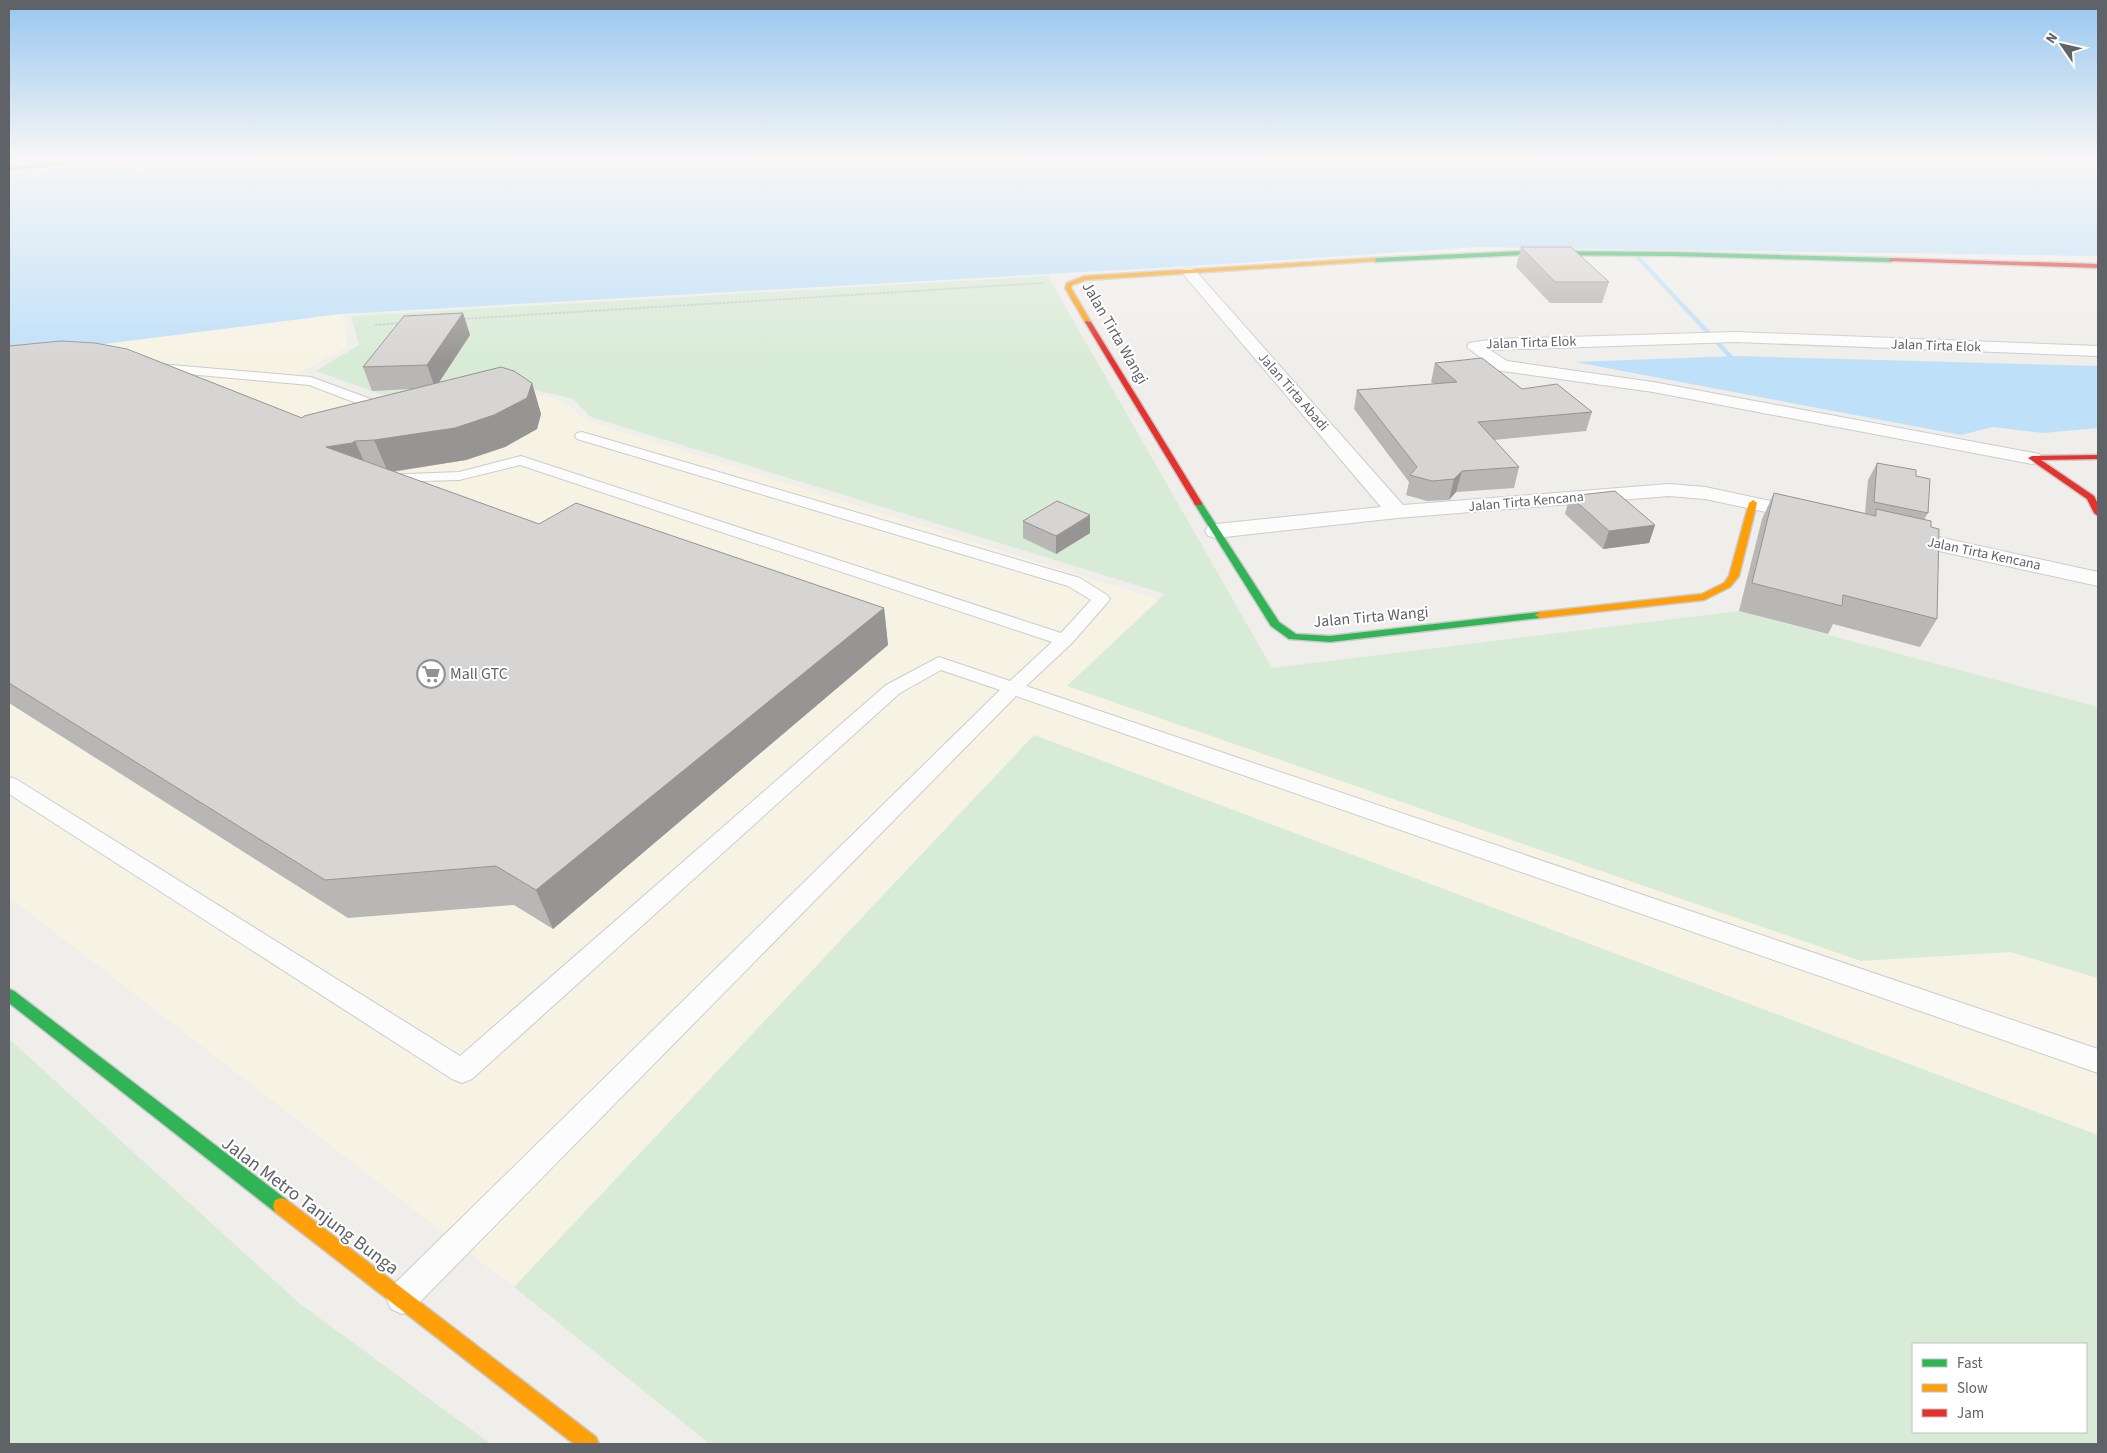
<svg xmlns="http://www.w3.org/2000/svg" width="2107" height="1453" font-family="'Source Sans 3',sans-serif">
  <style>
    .commercial { fill: #f7f3e4 }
    .green { fill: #d8ebd6; fill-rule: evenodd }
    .water { fill: #bfe0f9 }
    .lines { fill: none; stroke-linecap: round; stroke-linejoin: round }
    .stream { fill: #bfe0f9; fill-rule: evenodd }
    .lane-casing { stroke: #cbcccc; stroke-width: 2 }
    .street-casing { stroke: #cbcccc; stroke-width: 2 }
    .fast-casing { stroke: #cacacb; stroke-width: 3 }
    .slow-casing { stroke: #cacacb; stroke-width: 3 }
    .jam-casing { stroke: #cacacb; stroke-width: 3 }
    .path { stroke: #cacfcc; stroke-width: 2; stroke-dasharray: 3 1; stroke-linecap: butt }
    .lane { fill: #fdfcfc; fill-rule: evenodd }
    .street { fill: #fdfcfc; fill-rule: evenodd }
    .fast { fill: #30b455; fill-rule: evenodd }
    .slow { fill: #ff9f0a; fill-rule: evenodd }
    .jam { fill: #e5322d; fill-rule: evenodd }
    .wall { fill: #b8b7b5 }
    .shaded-wall { fill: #969594 }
    .building { fill: #d6d5d3; stroke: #969594 }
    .labels { text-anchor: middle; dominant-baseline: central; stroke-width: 4; stroke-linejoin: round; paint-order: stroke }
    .far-street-label { font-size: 14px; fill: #5f6368; stroke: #fff }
    .street-label { font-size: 16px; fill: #5f6368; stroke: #fff }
    .poi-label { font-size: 16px; fill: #5f6368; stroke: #fff; text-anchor: start }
    .near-street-label { font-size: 19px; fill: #5f6368; stroke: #fff }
  </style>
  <rect width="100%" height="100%" fill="#efeeea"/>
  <!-- commercial -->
  <path class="commercial" d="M340 314 346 324 347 348 299 372 386 403 513 390 555 398 574 409 585 420 1159 600 1067 686 1861 961 2010 952 2098 978V1135L1034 735 514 1287 9 897V356Z"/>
  <!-- green -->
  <path class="green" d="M1048 276 1272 668 1739 611 2098 707V978L2010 952 1861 961 1067 686 1165 594 591 417 573 399 520 386 394 399 316 371 359 345 351 316Z
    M1034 735 2098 1135V1444H710L514 1287ZM1913 1344H2086V1432H1913Z
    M9 1039 299 1303 491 1444H9Z"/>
  <!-- water -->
  <path class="water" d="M197 158H2098V256L1478 247 1191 266 340 314 9 356V177L15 174 144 162 134 171H144L155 162Z
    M1737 356 2098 366V428L2043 433 1993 427 1961 435 1575 362Z"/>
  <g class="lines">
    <!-- stream -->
    <path class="stream" d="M1626 246H1630L1732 355V357H1728L1626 248Z"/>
    <defs>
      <path id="lane" d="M148 363 311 377 395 408 397 411 390 415 385 414 309 385 144 370 142 367 144 364Z
        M582 432 1080 578 1107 595 1110 599 1107 603 1071 644 1026 686 2098 1049V1073L1016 696 413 1309 402 1314 391 1309 386 1298 391 1287 1000 690 941 670 900 693 472 1079 462 1083 452 1079 9 794V777L16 779 460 1056 886 685 939 657 1010 681 1052 642 520 465 459 480 386 482 381 481 379 478 381 475 459 472 521 456 1061 633 1091 600 1068 586 577 439 575 436 577 433Z"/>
      <path id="street" d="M1189 268 1194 269 1403 505 1669 484 1705 487 1804 508 1812 509 1815 514 1812 519 1804 520 1705 499 1669 496 1397 518 1216 538 1208 536 1205 531 1208 526 1216 524 1381 507 1184 275 1182 272 1184 269Z
        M1736 332 2098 346V356L1736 342 1490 350 1507 361 1653 382 2039 454 2042 458 2039 462 2032 464 1653 392 1502 371 1496 370 1467 347 1469 343 1495 339Z
        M1902 529 2098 572V586L1894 541 1891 536 1894 531Z"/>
      <path id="fast" d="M95 158H113L9 170V168Z
        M1523 251 1673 252 1891 258 1894 260 1891 262 1673 256 1523 255 1375 262 1372 260 1375 258Z
        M1198 500 1202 503 1279 622 1296 634 1330 636 1540 612 1545 615 1540 618 1330 642 1289 639 1271 626 1194 503Z
        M9 989 14 991 287 1200 289 1206 287 1212 281 1214 275 1212 9 1003Z"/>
      <path id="slow" d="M1375 258 1377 261 1086 280 1072 285 1071 288 1091 322 1088 324 1085 322 1065 288 1067 283 1085 276Z
        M1753 500 1757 503 1739 576 1730 587 1704 600 1540 618 1535 615 1540 612 1702 594 1724 583 1729 576 1749 503Z
        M281 1198 287 1200 596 1437 599 1444H574L275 1212 273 1206 275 1200Z"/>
      <path id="jam" d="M1891 258 2098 264V268L1889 261Z
        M1086 321 1091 322 1202 503 1201 505H1195L1194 503 1085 322Z
        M2098 455V459L2041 460 2094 496 2098 504V516L2094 513 2087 499 2028 458 2032 456Z"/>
    </defs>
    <!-- lane casing -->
    <use href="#lane" class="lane-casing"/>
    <!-- street casing -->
    <use href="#street" class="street-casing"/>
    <!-- fast casing -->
    <use href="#fast" class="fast-casing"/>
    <!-- slow casing -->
    <use href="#slow" class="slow-casing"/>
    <!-- jam casing -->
    <use href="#jam" class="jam-casing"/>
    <!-- path -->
    <path class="path" d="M463 319 1043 283
      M375 325 402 323"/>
    <!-- lane -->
    <use href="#lane" class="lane"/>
    <!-- street -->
    <use href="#street" class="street"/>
    <!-- fast -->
    <use href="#fast" class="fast"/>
    <!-- slow -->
    <use href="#slow" class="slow"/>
    <!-- jam -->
    <use href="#jam" class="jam"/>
  </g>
  <!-- wall -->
  <path class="wall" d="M1521 247 1609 282 1602 303H1550L1516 267Z
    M463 313 470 335 439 383H532L541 414 537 429 505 447 466 460 393 472 539 524 884 608 888 645 553 929 514 905 348 918 9 703V346L302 418 412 389 372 391 363 367Z
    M1435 363 1522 389 1592 412 1586 431 1494 440 1519 467 1514 488 1456 492 1449 500 1427 501 1406 495 1409 482 1354 409 1357 390 1434 384 1431 382Z
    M1877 463 1916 476 1928 513 1924 520 1931 527 1937 619 1920 647 1833 624 1828 634 1739 611 1762 519 1774 493 1865 513 1868 480Z
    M1570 496 1655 525 1649 543 1603 549 1565 514Z
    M1023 521 1090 533 1056 554 1023 538Z"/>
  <!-- shaded-wall -->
  <path class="shaded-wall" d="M463 313 470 335 435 388 427 365Z
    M532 383 541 414 537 429 505 447 466 460 388 472 374 440Z
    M355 441 369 473 326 447Z
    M1462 471 1456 492 1449 500 1454 479Z
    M1090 515V533L1056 554V536Z
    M1655 525 1649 543 1603 549 1609 531Z
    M884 608 888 645 553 929 536 890Z"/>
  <!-- building -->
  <path class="building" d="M1521 247H1571L1609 282H1555Z
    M463 313 427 365 363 367 404 316Z
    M61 341 95 343 127 349 302 418 304 416 501 367 514 371 532 383 527 398 494 415 455 428 374 440 355 441 352 443 326 447 539 524 576 503 884 608 536 890 496 866 325 880 9 683V346Z
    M1482 358 1522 389 1557 384 1592 412 1478 422 1519 467 1462 471 1454 479 1432 481 1410 475 1417 467 1357 390 1457 382 1435 363Z
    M1877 463 1916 470V476L1930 479 1928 513 1874 502Z
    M1615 491 1655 525 1609 531 1570 496Z
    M1774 493 1876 516V509L1931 521V527L1939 529 1937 619 1843 595 1842 606 1752 583Z
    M1057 501 1090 515 1056 536 1023 521Z"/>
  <!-- sky -->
  <linearGradient id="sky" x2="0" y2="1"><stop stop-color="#97c6ef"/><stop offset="0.44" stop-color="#f8f7f6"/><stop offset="1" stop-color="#f8f7f6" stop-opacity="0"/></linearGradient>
  <rect width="2107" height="362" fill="url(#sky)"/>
  <!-- icons -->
  <defs>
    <symbol id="supermarket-ring" viewBox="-11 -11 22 22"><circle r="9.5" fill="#fff" stroke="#919496" stroke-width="1.5"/><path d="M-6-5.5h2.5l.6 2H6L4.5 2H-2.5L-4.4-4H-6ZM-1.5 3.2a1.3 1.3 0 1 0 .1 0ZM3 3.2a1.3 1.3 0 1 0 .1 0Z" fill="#919496"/></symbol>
  </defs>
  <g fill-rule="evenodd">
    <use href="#supermarket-ring" x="415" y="658" width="32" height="32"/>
  </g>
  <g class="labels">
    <!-- far-street labels -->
    <g class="far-street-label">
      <text transform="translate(1531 343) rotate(-2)">Jalan Tirta Elok</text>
      <text transform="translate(1936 346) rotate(2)">Jalan Tirta Elok</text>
      <text transform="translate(1293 392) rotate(49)">Jalan Tirta Abadi</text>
      <text transform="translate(1526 502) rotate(-5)">Jalan Tirta Kencana</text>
      <text transform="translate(1984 554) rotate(12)">Jalan Tirta Kencana</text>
    </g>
    <!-- street labels -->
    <g class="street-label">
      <text transform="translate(1115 333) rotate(60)">Jalan Tirta Wangi</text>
      <text transform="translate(1371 617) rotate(-5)">Jalan Tirta Wangi</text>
    </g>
    <!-- poi labels -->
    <g class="poi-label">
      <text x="450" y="674">Mall GTC</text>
    </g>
    <!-- near-street labels -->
    <g class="near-street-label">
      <text transform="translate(310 1206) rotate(37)">Jalan Metro Tanjung Bunga</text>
    </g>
  </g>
  <!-- border -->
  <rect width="2107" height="1453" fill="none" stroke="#5f6368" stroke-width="20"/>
  <!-- legend -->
  <rect x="1912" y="1343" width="175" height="90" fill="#ffffff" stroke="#bfc1c3"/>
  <rect x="1922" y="1359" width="25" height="8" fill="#30b455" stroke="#bfc1c3"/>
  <text x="1957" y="1368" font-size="15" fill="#5f6368">Fast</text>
  <rect x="1922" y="1384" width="25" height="8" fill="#ff9f0a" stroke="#bfc1c3"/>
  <text x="1957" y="1393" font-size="15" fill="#5f6368">Slow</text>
  <rect x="1922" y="1409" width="25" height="8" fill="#e5322d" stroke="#bfc1c3"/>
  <text x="1957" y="1418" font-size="15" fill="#5f6368">Jam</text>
  <!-- north arrow -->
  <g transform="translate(2062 45) rotate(304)" stroke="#ffffff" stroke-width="4" paint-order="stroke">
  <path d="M0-4L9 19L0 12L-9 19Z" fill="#5f6368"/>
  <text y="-8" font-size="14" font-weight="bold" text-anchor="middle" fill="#5f6368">N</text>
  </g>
</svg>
